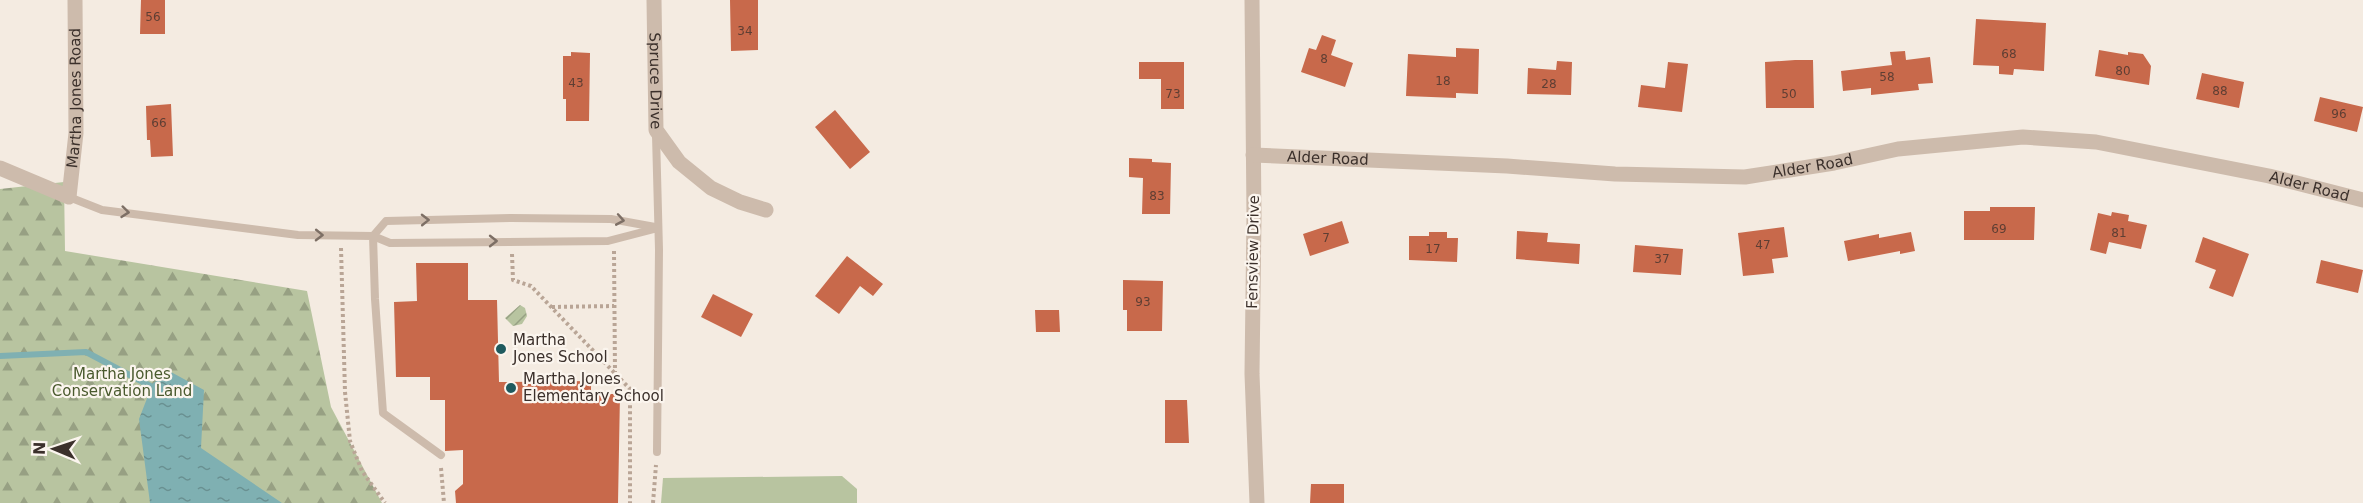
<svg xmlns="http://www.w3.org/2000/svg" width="2363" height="503" font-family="'DejaVu Sans',sans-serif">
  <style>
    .grass { fill: #b8c4a0 }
    .forest { fill: url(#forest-firs) }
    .garden { fill: url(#garden-furrows) }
    .water { fill: url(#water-ripples) }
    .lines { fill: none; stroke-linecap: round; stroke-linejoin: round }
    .stream { stroke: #7fb0b2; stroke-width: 6 }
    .building { fill: #c8694b }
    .path { stroke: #b9a596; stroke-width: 4; stroke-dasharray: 3 3; stroke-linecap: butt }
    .lane { stroke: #cdbbac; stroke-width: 8 }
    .street { stroke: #cdbbac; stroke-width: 15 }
    .oneway { stroke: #7d6f65 }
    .poi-dot { fill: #1f5a5e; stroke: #fbf5ee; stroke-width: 2 }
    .labels { text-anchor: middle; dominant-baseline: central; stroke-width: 4.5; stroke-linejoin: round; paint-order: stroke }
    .number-label { font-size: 12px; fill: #5e3e33 }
    .street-label { font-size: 15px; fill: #3b302b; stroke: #fbf5ee }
    .poi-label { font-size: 15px; fill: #3b302b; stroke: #fbf5ee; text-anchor: start }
    .park-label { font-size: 15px; fill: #4a5a2e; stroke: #fbf5ee }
  </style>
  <defs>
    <pattern id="forest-firs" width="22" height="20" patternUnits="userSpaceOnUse" patternTransform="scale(1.5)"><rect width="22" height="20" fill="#b8c4a0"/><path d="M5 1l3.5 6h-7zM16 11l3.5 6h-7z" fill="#97a083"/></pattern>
    <pattern id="garden-furrows" width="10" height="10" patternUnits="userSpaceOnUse" patternTransform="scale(1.5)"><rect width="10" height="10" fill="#b8c4a0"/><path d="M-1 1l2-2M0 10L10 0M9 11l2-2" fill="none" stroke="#97a083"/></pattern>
    <pattern id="water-ripples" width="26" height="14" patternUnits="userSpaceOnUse" patternTransform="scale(1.5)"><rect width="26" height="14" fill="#7fb0b2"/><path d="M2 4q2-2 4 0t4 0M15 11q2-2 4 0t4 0" fill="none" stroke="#699091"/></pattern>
  </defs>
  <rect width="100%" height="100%" fill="#f4ebe1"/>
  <!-- grass -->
  <path class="grass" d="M842 476 857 489V503H661L663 478Z"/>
  <!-- forest -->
  <path class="forest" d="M64 182 65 251 307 291 331 407 382 503H0V189Z"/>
  <!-- garden -->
  <path class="garden" d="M520 305 525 308 527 316 522 324 513 326 505 318Z"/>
  <!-- water -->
  <path class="water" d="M171 372 204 390 201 448 282 503H150L139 419 153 383Z"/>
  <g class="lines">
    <!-- stream -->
    <path class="stream" d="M0 356 86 352 158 390"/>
  </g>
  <!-- building -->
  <path class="building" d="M141 0H165V34H140Z
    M730 0H758V50L731 51Z
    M1976 19 2046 23 2044 71 2014 69 2013 75 1999 74V66L1973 65Z
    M1322 35 1336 40 1331 55 1353 63 1345 87 1301 72 1309 48 1316 50Z
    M1456 48 1479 49 1478 94 1456 93V98L1406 96 1408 54 1456 57Z
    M2099 50 2128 55V52L2143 54 2151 66 2149 85 2095 76Z
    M1905 51 1906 60 1930 57 1933 83 1918 84 1919 90 1871 95V88L1843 91 1841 71 1892 65 1890 52Z
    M571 52 590 53 589 121H566V99H563V56H571Z
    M1795 60H1813L1814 108H1766L1765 62Z
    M1557 61 1572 62 1571 95 1527 94 1528 68 1556 70Z
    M1139 62H1184V109H1161V79H1139Z
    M1668 62 1688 64 1682 112 1638 107 1641 85 1665 88Z
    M2202 73 2244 82 2239 108 2196 99Z
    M2320 97 2363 107 2357 132 2314 121Z
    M171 104 173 156 151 157 150 140H147L146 106Z
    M835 110 870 152 850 169 815 127Z
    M1129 158 1152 159V162L1171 163 1170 214H1142L1143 178 1129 177Z
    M1990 207H2035L2034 240H1964V211H1990Z
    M2112 212 2129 215 2128 221 2147 225 2141 249 2109 242 2106 254 2090 250 2098 213 2111 216Z
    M1342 221 1349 243 1310 256 1303 234Z
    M1784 227 1788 257 1772 259 1774 273 1743 276 1738 233Z
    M1517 231 1548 233 1547 242 1580 244 1579 264 1516 259Z
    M1429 232H1447V238H1458L1457 262 1409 260V236H1429Z
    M1911 232 1915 251 1900 254V251L1848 261 1844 241 1879 234V238Z
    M2203 237 2249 254 2233 297 2209 288 2216 270 2195 262Z
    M1635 245 1683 249 1681 275 1633 272Z
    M847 256 883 284 873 296 860 286 839 314 815 296Z
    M2321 260 2363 270 2358 293 2316 283Z
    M416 263H468V300H497L499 382 591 381V394H620L618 503H456L455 491 463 484V450L445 451V400H430V377H396L394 302 417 301Z
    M1123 280 1163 281 1162 331H1127V310H1123Z
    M713 294 753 314 741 337 701 317Z
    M1035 310H1059L1060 332H1036Z
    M1165 400H1187L1189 443H1165Z
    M1311 484H1344V503H1310Z"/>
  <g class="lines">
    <!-- path -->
    <path class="path" d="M341 248 345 392 350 441 362 471 385 503
      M614 251 615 372
      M512 254 513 280 531 286 630 389V503
      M552 307 614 306
      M441 468 444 503
      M653 503 656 465"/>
    <!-- lane -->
    <path class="lane" d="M656 135 659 250 657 452
      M69 197 102 210 298 235 373 236 390 243 608 241 658 228
      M441 455 383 413 375 299 373 236 386 221 511 218 611 219 655 227"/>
    <!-- street -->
    <g class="street">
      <path id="s1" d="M654 0 656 130 679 162 711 188 740 202 766 210"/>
      <path d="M1252 0 1254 216 1252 374 1257 503"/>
      <path id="s2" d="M1253 155 1507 166 1615 174 1745 177 1834 163 1898 149 2023 137 2096 142 2269 176 2363 200"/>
      <path id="s3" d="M0 168 69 197 76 133 75 0"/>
    </g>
  </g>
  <!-- one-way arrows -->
  <defs><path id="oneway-chevron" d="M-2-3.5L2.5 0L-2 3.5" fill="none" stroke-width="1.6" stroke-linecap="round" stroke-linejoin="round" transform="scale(1.5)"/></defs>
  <g class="oneway">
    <use href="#oneway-chevron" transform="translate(125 212) rotate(6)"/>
    <use href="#oneway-chevron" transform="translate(425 220) rotate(-1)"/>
    <use href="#oneway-chevron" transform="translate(620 220) rotate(10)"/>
    <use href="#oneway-chevron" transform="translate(319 235) rotate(1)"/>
    <use href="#oneway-chevron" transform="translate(493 241)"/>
  </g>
  <!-- markers -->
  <g class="poi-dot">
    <circle cx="501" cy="349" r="6"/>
    <circle cx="511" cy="388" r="6"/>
  </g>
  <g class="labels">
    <!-- number labels -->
    <g class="number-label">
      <text x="153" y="17">56</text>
      <text x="745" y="31">34</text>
      <text x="2009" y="54">68</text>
      <text x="1324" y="59">8</text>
      <text x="2123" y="71">80</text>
      <text x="1887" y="77">58</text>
      <text x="1443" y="81">18</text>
      <text x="576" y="83">43</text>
      <text x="1549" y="84">28</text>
      <text x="2220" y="91">88</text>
      <text x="1173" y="94">73</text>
      <text x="1789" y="94">50</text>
      <text x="2339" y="114">96</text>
      <text x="159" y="123">66</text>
      <text x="1157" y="196">83</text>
      <text x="1999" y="229">69</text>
      <text x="2119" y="233">81</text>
      <text x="1326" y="238">7</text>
      <text x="1763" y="245">47</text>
      <text x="1433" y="249">17</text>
      <text x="1662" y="259">37</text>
      <text x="1143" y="302">93</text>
    </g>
    <!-- street labels -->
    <g class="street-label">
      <text stroke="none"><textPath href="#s1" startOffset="81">Spruce Drive</textPath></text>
      <text stroke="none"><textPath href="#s3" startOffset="174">Martha Jones Road</textPath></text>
      <text stroke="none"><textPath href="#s2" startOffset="75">Alder Road</textPath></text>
      <text stroke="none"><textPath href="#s2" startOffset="561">Alder Road</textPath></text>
      <text stroke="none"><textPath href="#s2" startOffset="1065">Alder Road</textPath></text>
      <text transform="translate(1253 252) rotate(-89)">Fensview Drive</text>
    </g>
    <!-- poi labels -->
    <g class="poi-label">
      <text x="513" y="340">Martha<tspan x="513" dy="17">Jones School</tspan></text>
      <text x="523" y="379">Martha Jones<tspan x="523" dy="17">Elementary School</tspan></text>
    </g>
    <!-- park labels -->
    <g class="park-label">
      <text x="122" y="374">Martha Jones<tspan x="122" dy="17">Conservation Land</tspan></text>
    </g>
  </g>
  <!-- north arrow -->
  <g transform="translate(54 449) rotate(272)" stroke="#fbf5ee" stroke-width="4.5" paint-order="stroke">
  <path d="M0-4.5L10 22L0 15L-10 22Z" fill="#3b302b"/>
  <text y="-9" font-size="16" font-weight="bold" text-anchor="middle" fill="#3b302b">N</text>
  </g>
</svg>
